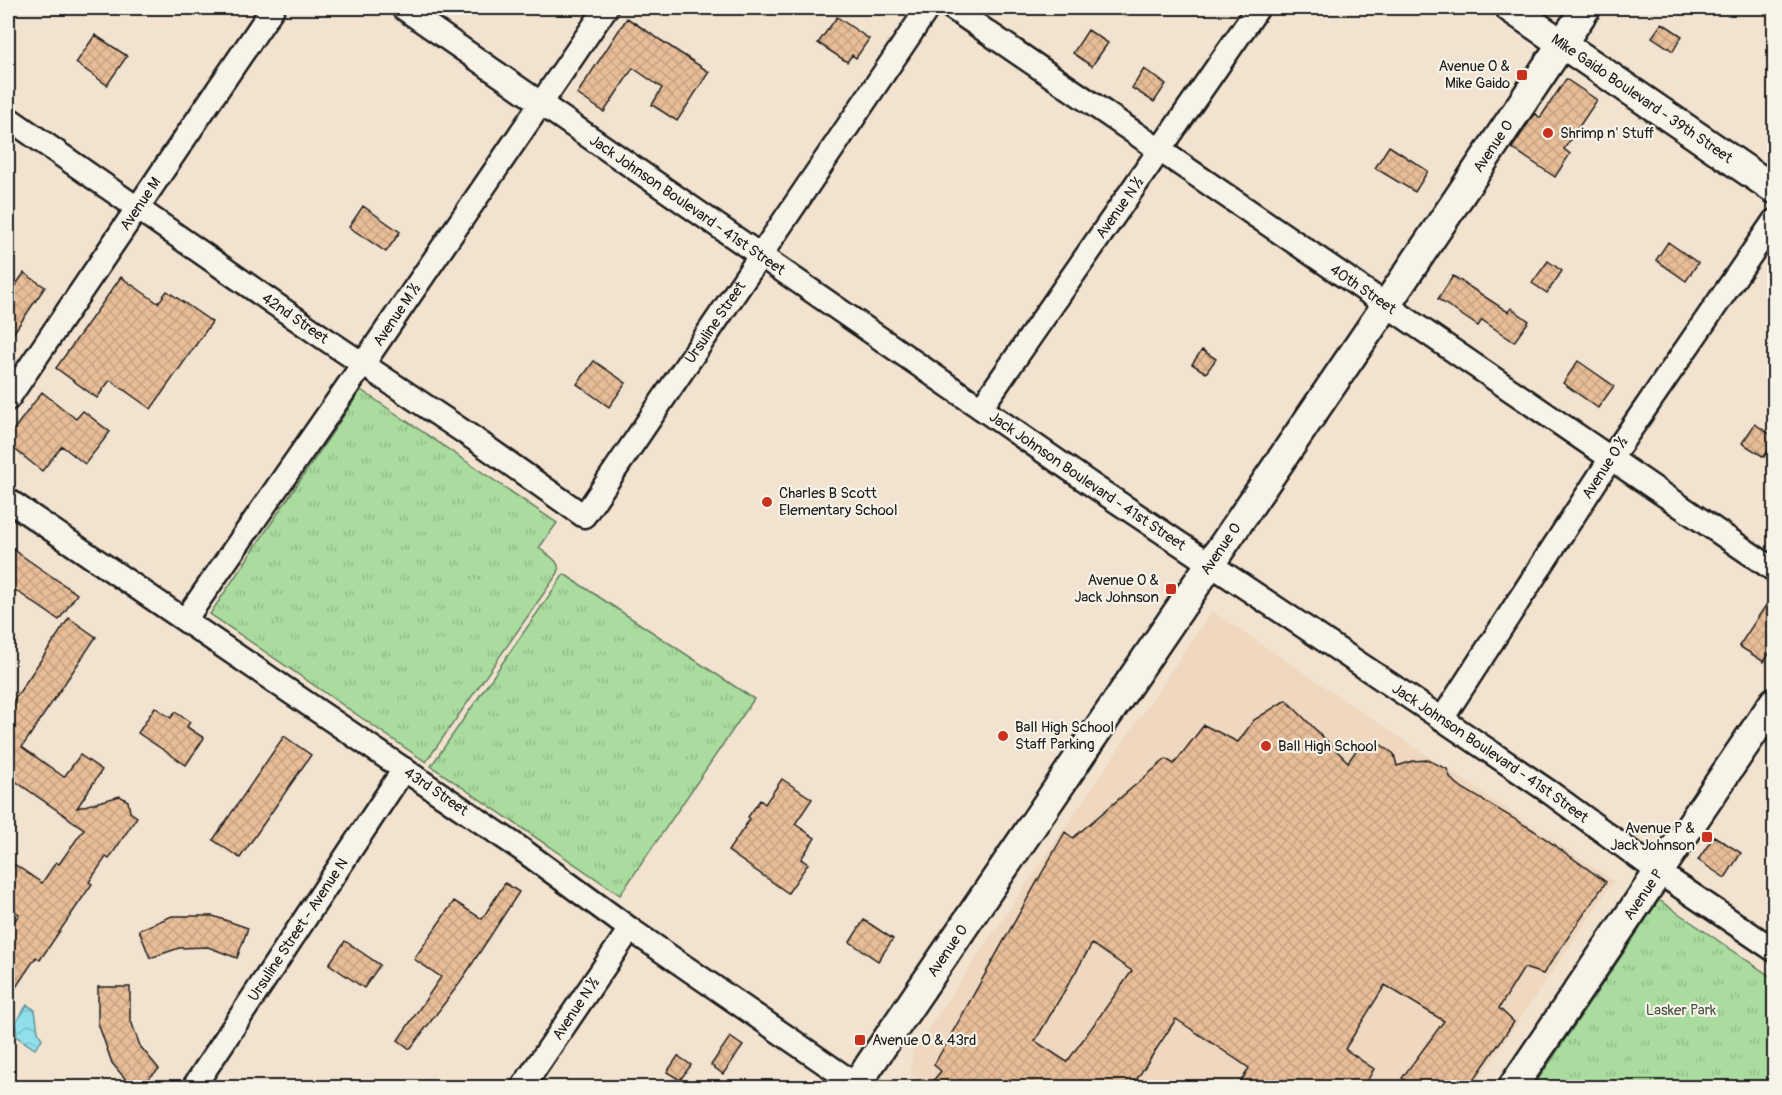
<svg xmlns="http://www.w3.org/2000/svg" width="1782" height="1095" font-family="Pangolin,sans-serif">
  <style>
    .built { fill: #efd8bf }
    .park { fill: url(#park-tufts); stroke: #627c5d; stroke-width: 1.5 }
    .water { fill: url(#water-waves); stroke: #619298; stroke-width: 1.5 }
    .building { fill: url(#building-cross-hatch); stroke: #1c1c1c; stroke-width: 1.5; fill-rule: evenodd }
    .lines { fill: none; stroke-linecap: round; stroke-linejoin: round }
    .minor-casing { stroke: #1c1c1c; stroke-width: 27 }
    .major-casing { stroke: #1c1c1c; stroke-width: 33 }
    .minor { stroke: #f7f3e8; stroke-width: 22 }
    .major { stroke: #f7f3e8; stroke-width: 28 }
    .poi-dot { fill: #c8321e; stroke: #f7f3e8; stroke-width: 2 }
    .labels { text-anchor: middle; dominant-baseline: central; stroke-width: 4.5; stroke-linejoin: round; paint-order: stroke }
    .poi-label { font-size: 15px; fill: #1c1c1c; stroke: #f7f3e8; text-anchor: start }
    .street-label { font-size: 15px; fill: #1c1c1c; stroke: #f7f3e8 }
    .park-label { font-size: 15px; fill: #465643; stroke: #f7f3e8 }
  </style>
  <defs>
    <pattern id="park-tufts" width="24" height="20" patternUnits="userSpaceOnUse" patternTransform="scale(1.5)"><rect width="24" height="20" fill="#a9dc9e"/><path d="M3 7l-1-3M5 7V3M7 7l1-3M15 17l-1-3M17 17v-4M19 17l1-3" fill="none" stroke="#91bc88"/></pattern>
    <pattern id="water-waves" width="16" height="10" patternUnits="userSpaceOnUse" patternTransform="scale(1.5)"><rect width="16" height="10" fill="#8fe0eb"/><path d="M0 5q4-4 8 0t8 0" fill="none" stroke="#7bc0c9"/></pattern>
    <pattern id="building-cross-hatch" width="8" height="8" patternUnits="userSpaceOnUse" patternTransform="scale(1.5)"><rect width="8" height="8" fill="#e8bd98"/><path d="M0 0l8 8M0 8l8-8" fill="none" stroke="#c6a282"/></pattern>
  </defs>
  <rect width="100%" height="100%" fill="#f2e3d0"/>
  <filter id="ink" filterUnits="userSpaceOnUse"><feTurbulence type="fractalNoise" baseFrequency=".0167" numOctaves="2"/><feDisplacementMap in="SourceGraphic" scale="12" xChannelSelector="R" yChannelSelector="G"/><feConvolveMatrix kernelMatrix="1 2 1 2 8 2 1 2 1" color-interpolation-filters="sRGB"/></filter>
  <g filter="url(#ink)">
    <!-- built -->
    <path class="built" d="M1212 611 1614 881 1474 1087 926 1088 911 1074 912 1052Z"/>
    <!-- park -->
    <path class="park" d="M361 390 557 523 539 548C547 555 562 561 558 573L426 762 210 614Z
      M564 574 754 699 620 895 431 766Z
      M1659 900 1774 979V1087H1533Z"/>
    <!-- water -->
    <path class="water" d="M27 1005 35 1010 38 1032 42 1039 35 1049 17 1037 15 1023Z"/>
    <!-- building -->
    <path class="building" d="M837 17 869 39 856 58 852 55 847 62 818 43Z
      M627 18 709 72 677 121 652 105 662 88 633 68 604 112 577 94Z
      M1662 23 1682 36 1673 51 1652 37Z
      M1088 30 1108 43 1092 66 1073 53Z
      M95 35 127 56 107 85 76 63Z
      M1144 69 1166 84 1154 102 1132 88Z
      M1566 79 1597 100 1564 149 1570 154 1555 177 1512 148 1535 113 1540 118Z
      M1389 146 1428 171 1415 192 1375 168Z
      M363 206 400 232 386 252 349 227Z
      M1668 242 1698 263 1686 281 1656 260Z
      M1548 261 1562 271 1547 293 1532 283Z
      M24 273 45 287 8 341V296Z
      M1453 276 1508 312 1511 308 1529 321 1514 342 1482 320 1478 326 1438 299Z
      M121 277 158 303 167 291 212 322 151 409 110 380 97 398 56 368Z
      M1202 350 1216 359 1206 373 1192 364Z
      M594 361 626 383 609 407 577 384Z
      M1578 361 1614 386 1598 408 1563 383Z
      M42 392 76 419 83 411 110 432 85 464 62 446 42 471 8 444V437Z
      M1755 424 1774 437V442L1764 457 1742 443Z
      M8 546 77 594 59 620 8 585Z
      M1774 593V646L1764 662 1739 646Z
      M69 618 96 637 22 747 64 777 80 755 102 770 77 808 120 796 128 801 130 812 137 817 109 859 106 857 89 882 92 884 40 960 36 957 8 999V931L19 914 8 906V860L42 883 56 862 59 864 84 829 8 776V709Z
      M1286 700 1348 762 1358 748 1380 744 1394 754 1397 766 1413 761 1428 760 1447 769 1451 779 1464 789 1533 830 1606 882 1543 974 1524 968 1499 1008 1514 1022 1468 1088H1416L1402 1078 1444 1021 1385 985 1345 1049 1374 1069 1363 1088H1237L1249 1068 1176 1019 1131 1088H927L941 1071 934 1065 1065 832 1073 838 1166 759 1174 764 1204 725 1238 742 1254 720ZM1092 944 1132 971 1067 1062 1035 1041Z
      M155 707 171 718 175 712 190 722 187 727 204 738 186 765 138 733Z
      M284 736 311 755 240 858 213 840Z
      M782 779 812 799 795 824 815 838 801 859 808 864 788 893 728 851 750 819 748 817 760 800 765 804Z
      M1714 836 1741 853 1725 878 1698 860Z
      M505 883 519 892 459 984 410 1049 398 1040 441 977 414 959 454 901 482 919Z
      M172 916H213L248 928 237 958 208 947 179 948 150 958 139 930Z
      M864 920 893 939 878 961 850 942Z
      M345 941 380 965 364 988 329 964Z
      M98 987H130V1018L140 1046 159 1069 138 1088H133L112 1063 98 1023Z
      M730 1037 743 1046 723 1074 711 1065Z
      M678 1056 691 1065 680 1080 667 1072Z"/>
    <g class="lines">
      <defs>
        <g id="minor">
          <path id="s1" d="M403 8 1095 487 1442 719 1548 791 1660 873 1774 950"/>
          <path id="s2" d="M952 8 1774 570"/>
          <path id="s3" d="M8 118 318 334 476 440 584 516 928 8"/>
          <path id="s4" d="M8 399 273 8"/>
          <path d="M981 408 1258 8"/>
          <path id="s5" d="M8 500 521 849 630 929 861 1088"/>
          <path d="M185 620 363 364 606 8"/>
          <path d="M1442 719 1611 458 1774 221"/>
          <path id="s6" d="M193 1088 404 769"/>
          <path d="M522 1088 630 929"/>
        </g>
        <g id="major">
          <path id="s7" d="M1510 8 1774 189"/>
          <path id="s8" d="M854 1088 1387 304 1586 8"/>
          <path id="s9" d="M1512 1088 1774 702"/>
        </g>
      </defs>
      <!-- minor casing -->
      <use href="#minor" class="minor-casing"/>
      <!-- major casing -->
      <use href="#major" class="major-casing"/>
      <!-- minor -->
      <use href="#minor" class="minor"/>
      <!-- major -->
      <use href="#major" class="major"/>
    </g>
  </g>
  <!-- markers -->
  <g class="poi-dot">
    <rect x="1516" y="69" width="12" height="12" rx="3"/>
    <circle cx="1548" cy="133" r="6"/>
    <circle cx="767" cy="502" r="6"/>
    <rect x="1165" y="583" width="12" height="12" rx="3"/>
    <circle cx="1003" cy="736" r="6"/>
    <circle cx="1266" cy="746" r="6"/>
    <rect x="1701" y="831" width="12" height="12" rx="3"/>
    <rect x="854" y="1034" width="12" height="12" rx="3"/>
  </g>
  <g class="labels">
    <!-- poi labels -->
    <g class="poi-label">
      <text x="1510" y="66" text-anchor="end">Avenue O &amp;<tspan x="1510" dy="17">Mike Gaido</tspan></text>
      <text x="1560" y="133">Shrimp n' Stuff</text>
      <text x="779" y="493">Charles B Scott<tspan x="779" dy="17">Elementary School</tspan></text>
      <text x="1159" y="580" text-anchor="end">Avenue O &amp;<tspan x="1159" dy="17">Jack Johnson</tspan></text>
      <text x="1015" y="727">Ball High School<tspan x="1015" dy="17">Staff Parking</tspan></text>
      <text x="1278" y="746">Ball High School</text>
      <text x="1695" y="828" text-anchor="end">Avenue P &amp;<tspan x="1695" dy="17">Jack Johnson</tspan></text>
      <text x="872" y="1040">Avenue O &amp; 43rd</text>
    </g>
    <!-- street labels -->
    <g class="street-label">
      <text stroke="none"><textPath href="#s7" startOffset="160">Mike Gaido Boulevard - 39th Street</textPath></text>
      <text stroke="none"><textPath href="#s8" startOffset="1138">Avenue O</textPath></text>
      <text stroke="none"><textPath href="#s4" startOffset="236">Avenue M</textPath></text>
      <text stroke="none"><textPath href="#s1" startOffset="346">Jack Johnson Boulevard - 41st Street</textPath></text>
      <text transform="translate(1120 208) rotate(-55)">Avenue N ½</text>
      <text stroke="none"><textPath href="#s2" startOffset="498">40th Street</textPath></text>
      <text transform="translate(397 315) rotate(-56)">Avenue M ½</text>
      <text stroke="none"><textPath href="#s3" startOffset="350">42nd Street</textPath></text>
      <text stroke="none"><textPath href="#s3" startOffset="934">Ursuline Street</textPath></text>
      <text transform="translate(1605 468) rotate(-57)">Avenue O ½</text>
      <text stroke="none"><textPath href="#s1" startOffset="832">Jack Johnson Boulevard - 41st Street</textPath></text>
      <text stroke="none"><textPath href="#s8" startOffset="652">Avenue O</textPath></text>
      <text stroke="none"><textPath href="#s1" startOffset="1318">Jack Johnson Boulevard - 41st Street</textPath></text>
      <text stroke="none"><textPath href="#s5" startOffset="518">43rd Street</textPath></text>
      <text stroke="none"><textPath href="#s9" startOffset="234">Avenue P</textPath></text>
      <text stroke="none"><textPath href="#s6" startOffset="190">Ursuline Street - Avenue N</textPath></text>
      <text stroke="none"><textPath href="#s8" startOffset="166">Avenue O</textPath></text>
      <text transform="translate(576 1009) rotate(-56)">Avenue N ½</text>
    </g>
    <!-- park labels -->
    <g class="park-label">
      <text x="1681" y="1010">Lasker Park</text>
    </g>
  </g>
  <!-- margin -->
  <rect width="1782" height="1095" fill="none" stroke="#f7f3e8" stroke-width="30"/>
  <rect x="15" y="15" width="1752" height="1065" fill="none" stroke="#1c1c1c" stroke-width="2" filter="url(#ink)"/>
</svg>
